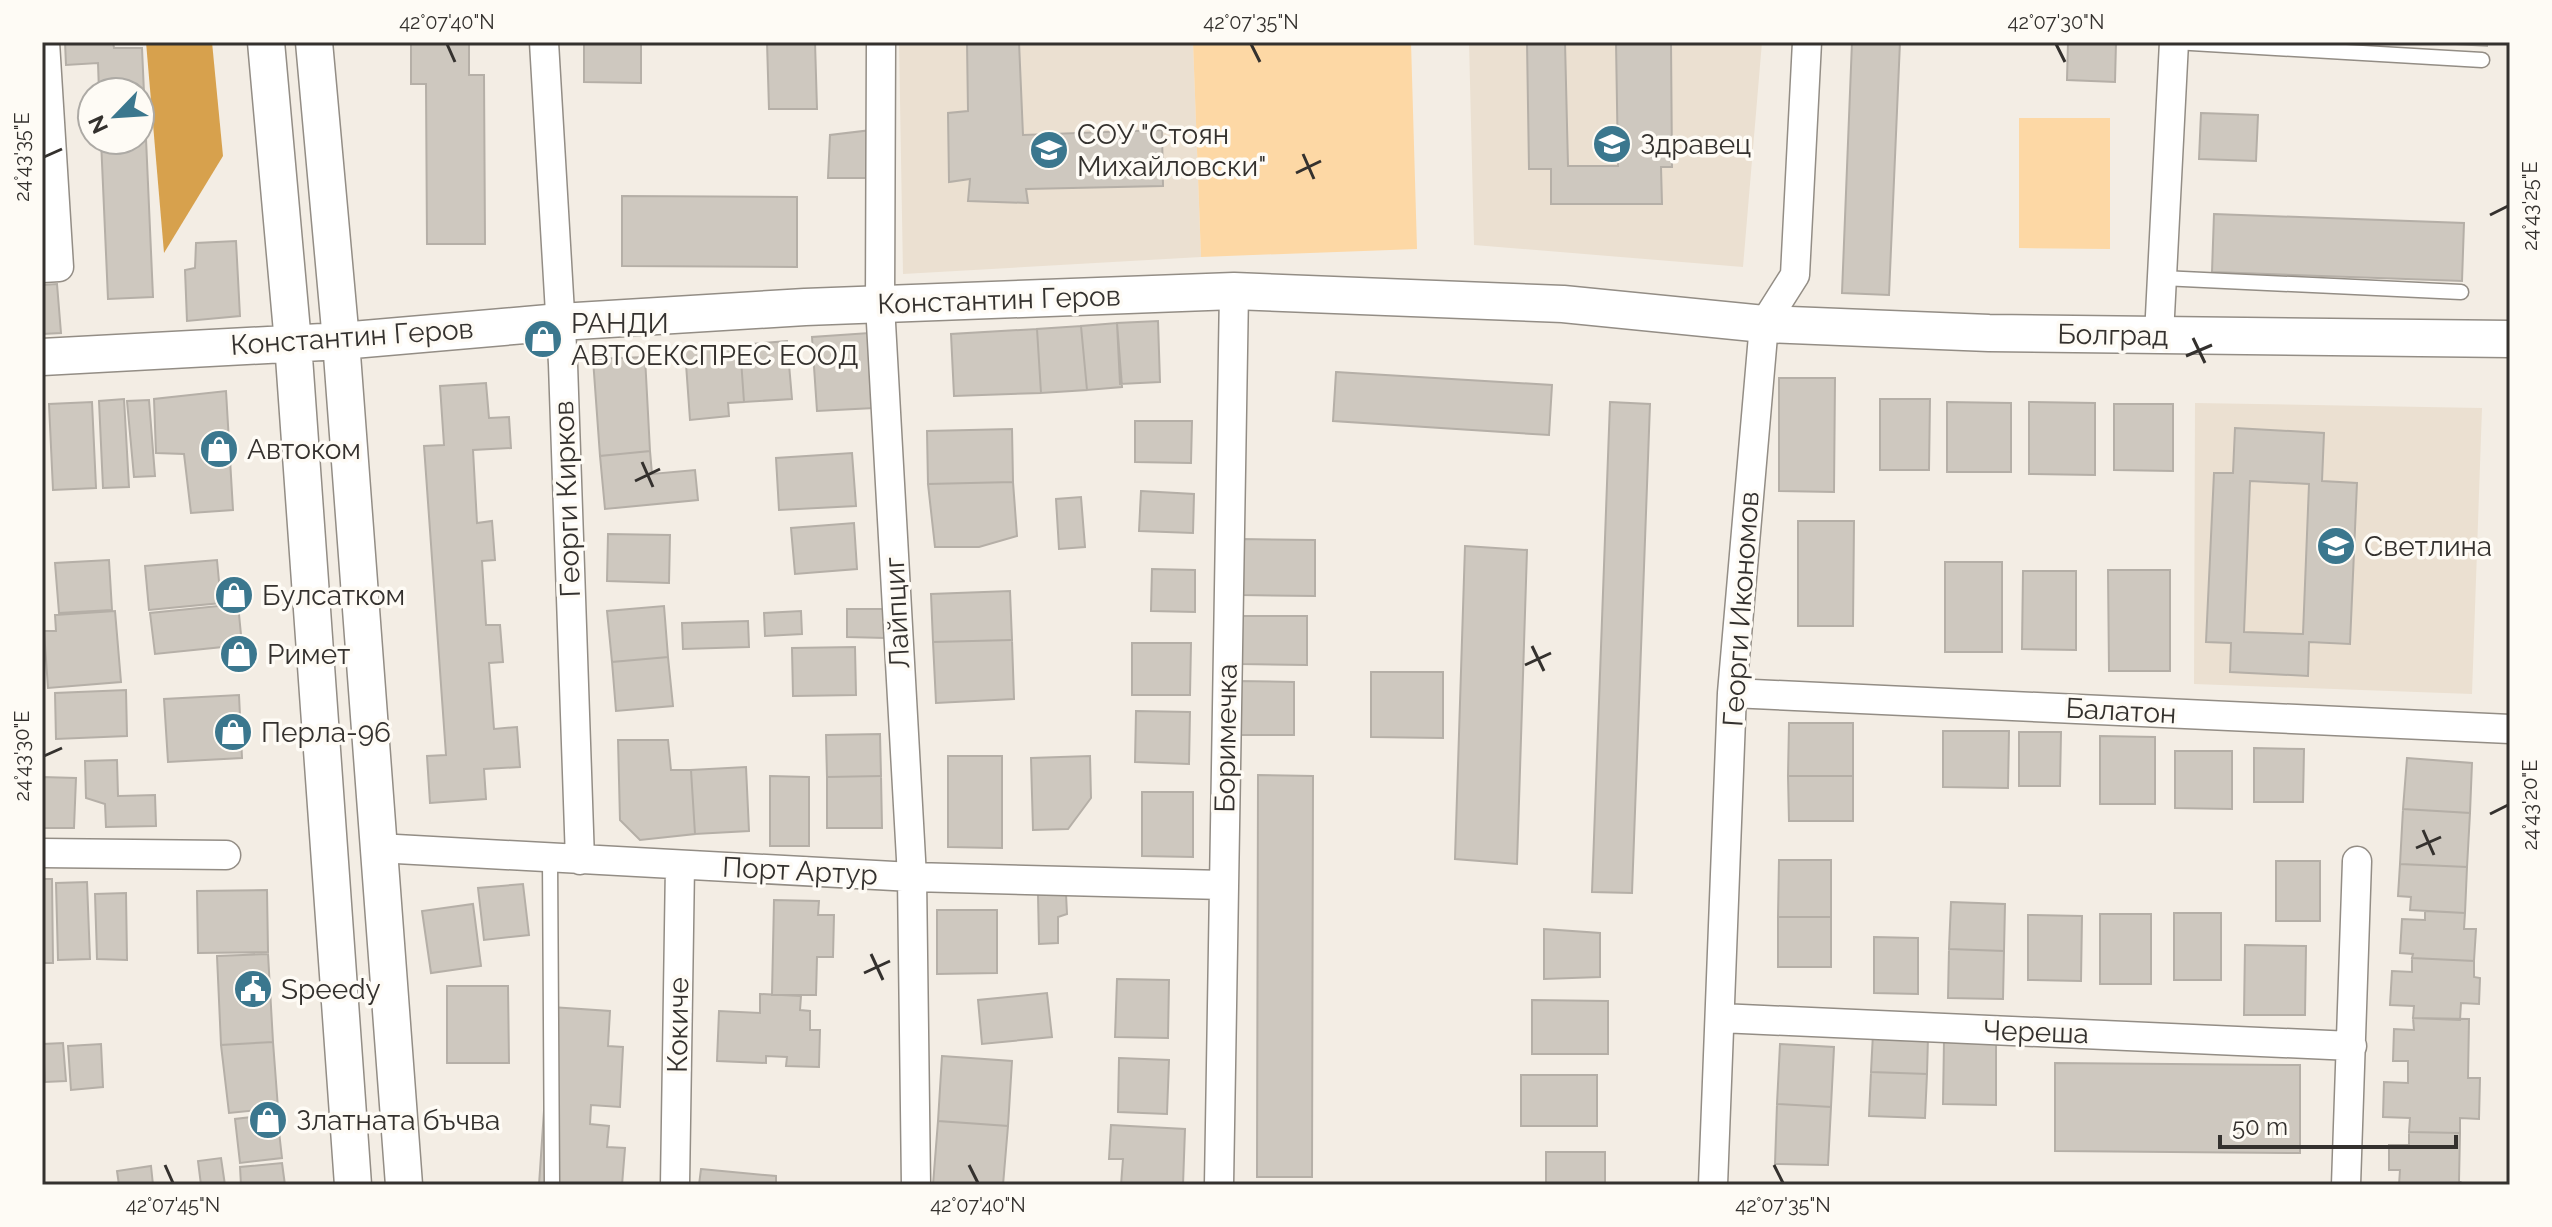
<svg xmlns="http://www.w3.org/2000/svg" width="2552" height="1227" font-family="Raleway,sans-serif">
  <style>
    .built { fill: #ebe0d1 }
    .green { fill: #fdd8a5 }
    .forest { fill: #d7a14d }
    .building { fill: #cec8bf; stroke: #b5afa7; stroke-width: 2; fill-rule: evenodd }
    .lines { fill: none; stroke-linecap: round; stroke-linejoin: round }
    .service-casing { stroke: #938d85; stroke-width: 17 }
    .minor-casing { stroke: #938d85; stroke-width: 31 }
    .tertiary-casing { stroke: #938d85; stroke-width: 39 }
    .service { stroke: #fff; stroke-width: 14 }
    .minor { stroke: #fff; stroke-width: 28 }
    .tertiary { stroke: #fff; stroke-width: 36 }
    .ticks { fill: none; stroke: #34312e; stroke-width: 3 }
    .labels { text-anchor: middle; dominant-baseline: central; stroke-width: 7; stroke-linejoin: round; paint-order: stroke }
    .poi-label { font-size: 28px; fill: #34312e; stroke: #fefbf5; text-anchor: start }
    .street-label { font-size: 28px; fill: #34312e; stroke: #fefbf5 }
    .neatline { fill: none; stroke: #34312e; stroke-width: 3 }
    .ticks-label { font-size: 20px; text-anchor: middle; fill: #34312e }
  </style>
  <rect width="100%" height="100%" fill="#f3ede4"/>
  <!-- built -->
  <path class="built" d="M899 42H1193L1201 257 903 274Z
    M1469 42H1762L1743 267 1474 245Z
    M2195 403 2482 408 2472 694 2194 684Z"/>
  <!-- green -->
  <path class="green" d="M1193 42H1411L1417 249 1201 257Z
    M2019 118H2110V249L2019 248Z"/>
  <!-- forest -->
  <path class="forest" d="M146 42H212L223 156 164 253Z"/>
  <!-- building -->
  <path class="building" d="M65 42H113L114 48H142L153 297 108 299 101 140H140V92H99L98 63 66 65Z
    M411 42H469V75H484L485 244H427L426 84H411Z
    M584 42H641V83L584 82Z
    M767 42H815L817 109H769Z
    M967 42H1019L1023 135 1162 130 1163 186 1026 189 1028 203 968 201 970 179 949 182 948 113 968 111Z
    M1527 42H1565L1568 166H1618L1616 42H1671L1672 167H1661L1662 204H1551V169H1529Z
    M1852 42H1900L1889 295 1842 293Z
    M2068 42H2116L2115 82 2067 80Z
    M2424 42H2487V46Z
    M2201 113 2258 115 2256 161 2199 159Z
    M872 130V178H828L830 135Z
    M622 196 797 197V267L622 266Z
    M2214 214 2464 223 2462 281 2212 272Z
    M236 241 240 316 187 321 185 270 195 268 196 243Z
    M57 284 61 333 42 334V285Z
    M1158 321 1160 382 1120 384 1117 323Z
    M1117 323 1122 387 1087 390 1081 326Z
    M1081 326 1087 390 1041 393 1037 329Z
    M1037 329 1041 393 954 396 951 334Z
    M869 333 874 408 817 411 812 337Z
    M787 341 792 399 744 402 740 345Z
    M740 345 744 402 728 403 729 416 690 420 685 350Z
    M645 357 650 451 600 456 593 359Z
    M1336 372 1552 385 1549 435 1333 421Z
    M1779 378H1835L1834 492 1779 491Z
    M486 383 489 418 509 417 511 448 473 450 477 523 492 521 495 560 482 561 486 625H500L503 662 489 663 494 729 517 727 520 767 484 769 486 799 430 803 427 756 446 755 424 446 444 445 440 386Z
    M226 391 233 510 191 513 184 454 156 453 154 399Z
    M124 399 129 487 103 488 99 401Z
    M1880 399H1930L1929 470H1880Z
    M149 400 155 476 134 477 127 401Z
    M92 402 96 488 53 490 49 404Z
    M1610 402 1650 404 1632 893 1592 892Z
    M1947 402 2011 403V472H1947Z
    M2029 402 2095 403V475L2029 474Z
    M2114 404H2173V471L2114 470Z
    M1135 421H1192L1191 463 1135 462Z
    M2235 428 2324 433 2322 481 2357 483 2350 644 2309 642 2308 676 2230 672 2231 643 2206 642 2214 473H2233ZM2250 481 2309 484 2303 634 2244 632Z
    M1012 429 1013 482 928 484 927 431Z
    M650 451 652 474 695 470 698 500 605 509 600 456Z
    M852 453 856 506 779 510 776 458Z
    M1013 482 1017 536 979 547H935L928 484Z
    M1141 491 1194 494 1193 533 1139 531Z
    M1081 497 1085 547 1059 549 1056 499Z
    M1798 521H1854L1853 626H1798Z
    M854 523 857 569 795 574 791 528Z
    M608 534 670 535 669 583 607 581Z
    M1241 539 1315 540V596L1241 595Z
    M1465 546 1527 550 1517 864 1455 859Z
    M109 560 112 610 59 613 55 563Z
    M217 560 221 603 149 610 145 566Z
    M1945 562H2002V652H1945Z
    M1152 569 1195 570V612L1151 611Z
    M2108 570H2170V671H2109Z
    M2023 571H2076V650L2022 649Z
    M1010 591 1012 640 933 642 931 594Z
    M238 604 242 645 155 654 150 613Z
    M664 606 668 657 612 662 607 611Z
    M847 609H885V638L847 637Z
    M115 611 121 682 48 688 44 631H56L55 615Z
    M801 611 802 634 765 636 764 613Z
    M1241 616H1307V665L1241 664Z
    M748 621 749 647 683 649 682 623Z
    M1012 640 1014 699 936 703 933 642Z
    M1132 643H1191L1190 695H1132Z
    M855 647 856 695 793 696 792 648Z
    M668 657 673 706 616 711 612 662Z
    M1371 672H1443V738L1371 737Z
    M1237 681 1294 682V735H1237Z
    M126 690 127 736 56 739 55 693Z
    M239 695 242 758 168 762 164 699Z
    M1136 711 1190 712 1189 764 1135 762Z
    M1789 723H1853V776H1788Z
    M1943 731H2009L2008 788 1943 787Z
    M2019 732H2061L2060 786H2019Z
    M880 734 881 776 827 777 826 735Z
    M2100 736 2155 737V804H2100Z
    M618 740H668L671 770H691L695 834 640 840 620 820Z
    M2254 748 2304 749 2303 802H2254Z
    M2175 751H2232V809L2175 808Z
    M948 756H1002V848L948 847Z
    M1090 756 1091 798 1068 829 1033 830 1031 758Z
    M2407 758 2472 763 2470 813 2403 809Z
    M117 760 118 796 155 795 156 826 106 827 105 804 86 798 85 761Z
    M746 767 749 831 695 834 691 770Z
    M1258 775 1313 776 1312 1177H1257Z
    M770 776 809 777V846H770Z
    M881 776 882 828H827V777Z
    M1788 776H1853V821H1789Z
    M42 777 76 778 74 828H42Z
    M1142 792H1193V857L1142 856Z
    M2403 809 2470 813 2467 867 2400 864Z
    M1779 860H1831V917H1778Z
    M2276 861H2320V921H2276Z
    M2400 864 2467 867 2465 913 2410 910 2411 897 2398 896Z
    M42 879H52L53 963H42Z
    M87 882 90 959 58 960 56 883Z
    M523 884 529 935 484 940 478 888Z
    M267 890 268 952 198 953 197 891Z
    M126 893 127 960 97 959 95 894Z
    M1038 894H1066L1067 914 1058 917V943L1039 944Z
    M774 900 819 901 818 915H834L833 957H817L816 995H772Z
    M1951 902 2005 904 2004 951 1949 949Z
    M473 904 481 966 431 973 422 911Z
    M937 910H997V973L937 974Z
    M2425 911 2465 913 2464 929H2476L2474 961 2412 958 2413 954 2400 953 2402 919 2425 920Z
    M2174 913H2221V980H2174Z
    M2100 914H2151V984H2100Z
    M2028 915 2082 916 2081 981 2028 980Z
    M1778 917H1831V967H1778Z
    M1544 929 1600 933V977L1544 979Z
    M1874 937 1918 938V994L1874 993Z
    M2245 945 2306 946 2305 1015H2244Z
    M1949 949 2004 951 2003 999 1948 998Z
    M268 954 273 1042 221 1045 217 956Z
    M2412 958 2474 961V977L2480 978 2479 1004 2461 1003 2460 1020 2413 1018 2414 1006 2390 1005 2392 971 2412 972Z
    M1117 979 1169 980 1168 1038 1115 1037Z
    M447 986H508L509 1063H447Z
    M1047 993 1052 1037 982 1044 978 1000Z
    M760 994 801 996 800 1010 810 1011V1030H820L819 1067 786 1066 787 1057 766 1056V1063L717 1061 719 1011 760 1013Z
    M1532 1000 1608 1001V1054H1532Z
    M551 1007 610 1011 608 1046 623 1047 620 1107 591 1105 590 1124 609 1126 607 1147 625 1148 622 1185H539Z
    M2413 1018 2469 1019 2468 1078H2480L2479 1119 2460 1118V1133L2409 1132 2410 1118 2383 1117 2384 1082 2408 1083V1061H2393L2394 1029 2414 1030Z
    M1873 1033 1928 1037 1927 1074 1871 1072Z
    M1944 1040 1996 1041V1105L1943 1104Z
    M273 1042 278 1108 229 1113 221 1045Z
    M63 1043 66 1081 45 1082 43 1044Z
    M101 1044 103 1087 71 1090 68 1046Z
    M1780 1044 1834 1047 1831 1107 1777 1104Z
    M942 1056 1012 1061 1008 1126 938 1121Z
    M1119 1058 1169 1060 1167 1114 1118 1112Z
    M2055 1063 2300 1065V1153L2055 1151Z
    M1871 1072 1927 1074 1925 1118 1869 1116Z
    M1521 1075H1597V1126H1521Z
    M1777 1104 1831 1107 1828 1165 1775 1164Z
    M277 1114 282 1158 240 1163 235 1119Z
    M938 1121 1008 1126 1003 1185H933Z
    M1111 1125 1185 1129 1183 1185H1121L1123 1159H1109Z
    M2409 1132 2460 1133 2459 1181 2465 1185H2399L2400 1170H2389V1145H2409Z
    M1546 1152H1605V1185H1546Z
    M221 1158 225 1185H201L198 1161Z
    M282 1163 285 1185H241L240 1167Z
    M151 1166 153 1185H119L117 1171Z
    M701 1169 776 1176V1185H699Z"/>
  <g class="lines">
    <defs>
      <path id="service" d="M2174 42 2482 60
        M2162 278 2461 292
        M550 858 552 1185"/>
      <path id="minor" d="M544 42 563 364 580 860
        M881 42 880 305 912 877 916 1185
        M42 268 59 267 45 42
        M2159 335 2174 42
        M1732 693 2510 729
        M378 848 912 877 1223 885
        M42 853 226 855
        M1720 1018 2352 1046
        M675 1185 680 865
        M1219 1185 1234 291
        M1713 1185 1732 693 1764 324 1795 275 1807 42
        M2346 1185 2357 861"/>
      <path id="tertiary" d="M266 42 293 343 353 1185
        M314 42 341 341 404 1185
        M42 357 341 341 560 322 805 307 1234 291 1563 304 1764 324 1989 333 2510 339"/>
    </defs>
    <!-- service casing -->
    <use href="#service" class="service-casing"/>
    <!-- minor casing -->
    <use href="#minor" class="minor-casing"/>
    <!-- tertiary casing -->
    <use href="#tertiary" class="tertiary-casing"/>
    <!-- service -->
    <use href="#service" class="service"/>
    <!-- minor -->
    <use href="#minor" class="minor"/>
    <!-- tertiary -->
    <use href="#tertiary" class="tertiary"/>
  </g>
  <!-- ticks -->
  <path class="ticks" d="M447 44 455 62M1251 44 1260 62M2056 44 2065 62M1303 154 1314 179M44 157 62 149M1296 173 1321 161M2490 215 2508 206M2193 338 2205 363M2186 356 2212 345M642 462 653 487M635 481 660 469M1532 646 1544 671M1525 665 1551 653M44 756 62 748M2490 814 2508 805M2423 830 2434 855M2416 848 2441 837M871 954 883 980M864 973 890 961M165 1165 173 1183M969 1165 978 1183M1774 1165 1783 1183"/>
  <!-- icons -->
  <defs>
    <symbol id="school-disc" viewBox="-11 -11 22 22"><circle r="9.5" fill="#3b778e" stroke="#fefbf5"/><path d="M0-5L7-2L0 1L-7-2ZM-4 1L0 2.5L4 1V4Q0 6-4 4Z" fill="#fff"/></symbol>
    <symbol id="shop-disc" viewBox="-11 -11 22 22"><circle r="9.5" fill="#3b778e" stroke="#fefbf5"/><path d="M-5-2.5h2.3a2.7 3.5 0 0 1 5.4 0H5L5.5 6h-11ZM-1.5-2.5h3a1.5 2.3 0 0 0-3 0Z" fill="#fff"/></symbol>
    <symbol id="civic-disc" viewBox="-11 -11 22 22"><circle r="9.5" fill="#3b778e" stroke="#fefbf5"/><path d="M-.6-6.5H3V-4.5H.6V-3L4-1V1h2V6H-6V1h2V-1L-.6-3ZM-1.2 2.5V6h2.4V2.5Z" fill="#fff"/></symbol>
  </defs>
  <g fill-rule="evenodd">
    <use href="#school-disc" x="1590" y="122" width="44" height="44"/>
    <use href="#school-disc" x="1027" y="128" width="44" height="44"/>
    <use href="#shop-disc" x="521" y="317" width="44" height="44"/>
    <use href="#shop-disc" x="197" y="427" width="44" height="44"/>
    <use href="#school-disc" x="2314" y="524" width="44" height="44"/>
    <use href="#shop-disc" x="212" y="573" width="44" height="44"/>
    <use href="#shop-disc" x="217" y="632" width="44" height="44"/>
    <use href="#shop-disc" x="211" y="710" width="44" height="44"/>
    <use href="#civic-disc" x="231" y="967" width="44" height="44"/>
    <use href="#shop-disc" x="246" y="1098" width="44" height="44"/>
  </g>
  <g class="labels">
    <!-- poi labels -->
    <g class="poi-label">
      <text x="1077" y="134">СОУ "Стоян<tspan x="1077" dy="32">Михайловски"</tspan></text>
      <text x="1640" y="144">Здравец</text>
      <text x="571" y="323">РАНДИ<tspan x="571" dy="32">АВТОЕКСПРЕС ЕООД</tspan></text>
      <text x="247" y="449">Автоком</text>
      <text x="2364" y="546">Светлина</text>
      <text x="262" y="595">Булсатком</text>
      <text x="267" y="654">Римет</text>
      <text x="261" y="732">Перла-96</text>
      <text x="281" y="989">Speedy</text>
      <text x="296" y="1120">Златната бъчва</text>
    </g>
    <!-- street labels -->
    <g class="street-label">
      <text transform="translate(999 300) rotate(-2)">Константин Геров</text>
      <text transform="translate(2113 335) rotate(1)">Болград</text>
      <text transform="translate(352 337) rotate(-4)">Константин Геров</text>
      <text transform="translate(567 499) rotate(-92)">Георги Кирков</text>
      <text transform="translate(1741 609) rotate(-86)">Георги Икономов</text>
      <text transform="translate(897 613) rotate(-93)">Лайпциг</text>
      <text transform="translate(2121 711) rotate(3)">Балатон</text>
      <text transform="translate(1226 738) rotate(-89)">Боримечка</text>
      <text transform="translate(800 871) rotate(3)">Порт Артур</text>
      <text transform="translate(678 1025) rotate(-89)">Кокиче</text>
      <text transform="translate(2036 1032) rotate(2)">Череша</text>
    </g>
  </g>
  <!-- border -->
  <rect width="2552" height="1227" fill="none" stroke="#fefbf5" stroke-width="88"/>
  <!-- north arrow -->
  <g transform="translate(116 116) rotate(245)"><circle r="38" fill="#fefbf5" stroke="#adaaa5" stroke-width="2"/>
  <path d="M0-6L14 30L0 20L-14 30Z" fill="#3b778e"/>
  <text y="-12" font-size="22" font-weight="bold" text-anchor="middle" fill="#34312e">N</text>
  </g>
  <!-- scale -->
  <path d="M2220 1135v12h236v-12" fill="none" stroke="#34312e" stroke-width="4"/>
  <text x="2232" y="1135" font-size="24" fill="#34312e" stroke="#fefbf5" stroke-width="6" paint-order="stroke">50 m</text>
  <rect x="44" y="44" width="2464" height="1139" class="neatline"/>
  <g class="ticks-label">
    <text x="447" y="29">42°07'40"N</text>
    <text x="1251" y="29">42°07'35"N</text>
    <text x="2056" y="29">42°07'30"N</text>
    <text transform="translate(22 157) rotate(-90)" y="7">24°43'35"E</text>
    <text transform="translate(2530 206) rotate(-90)" y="7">24°43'25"E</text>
    <text transform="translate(22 756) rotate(-90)" y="7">24°43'30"E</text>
    <text transform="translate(2530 805) rotate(-90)" y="7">24°43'20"E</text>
    <text x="173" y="1212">42°07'45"N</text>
    <text x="978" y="1212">42°07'40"N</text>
    <text x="1783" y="1212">42°07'35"N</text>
  </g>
</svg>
